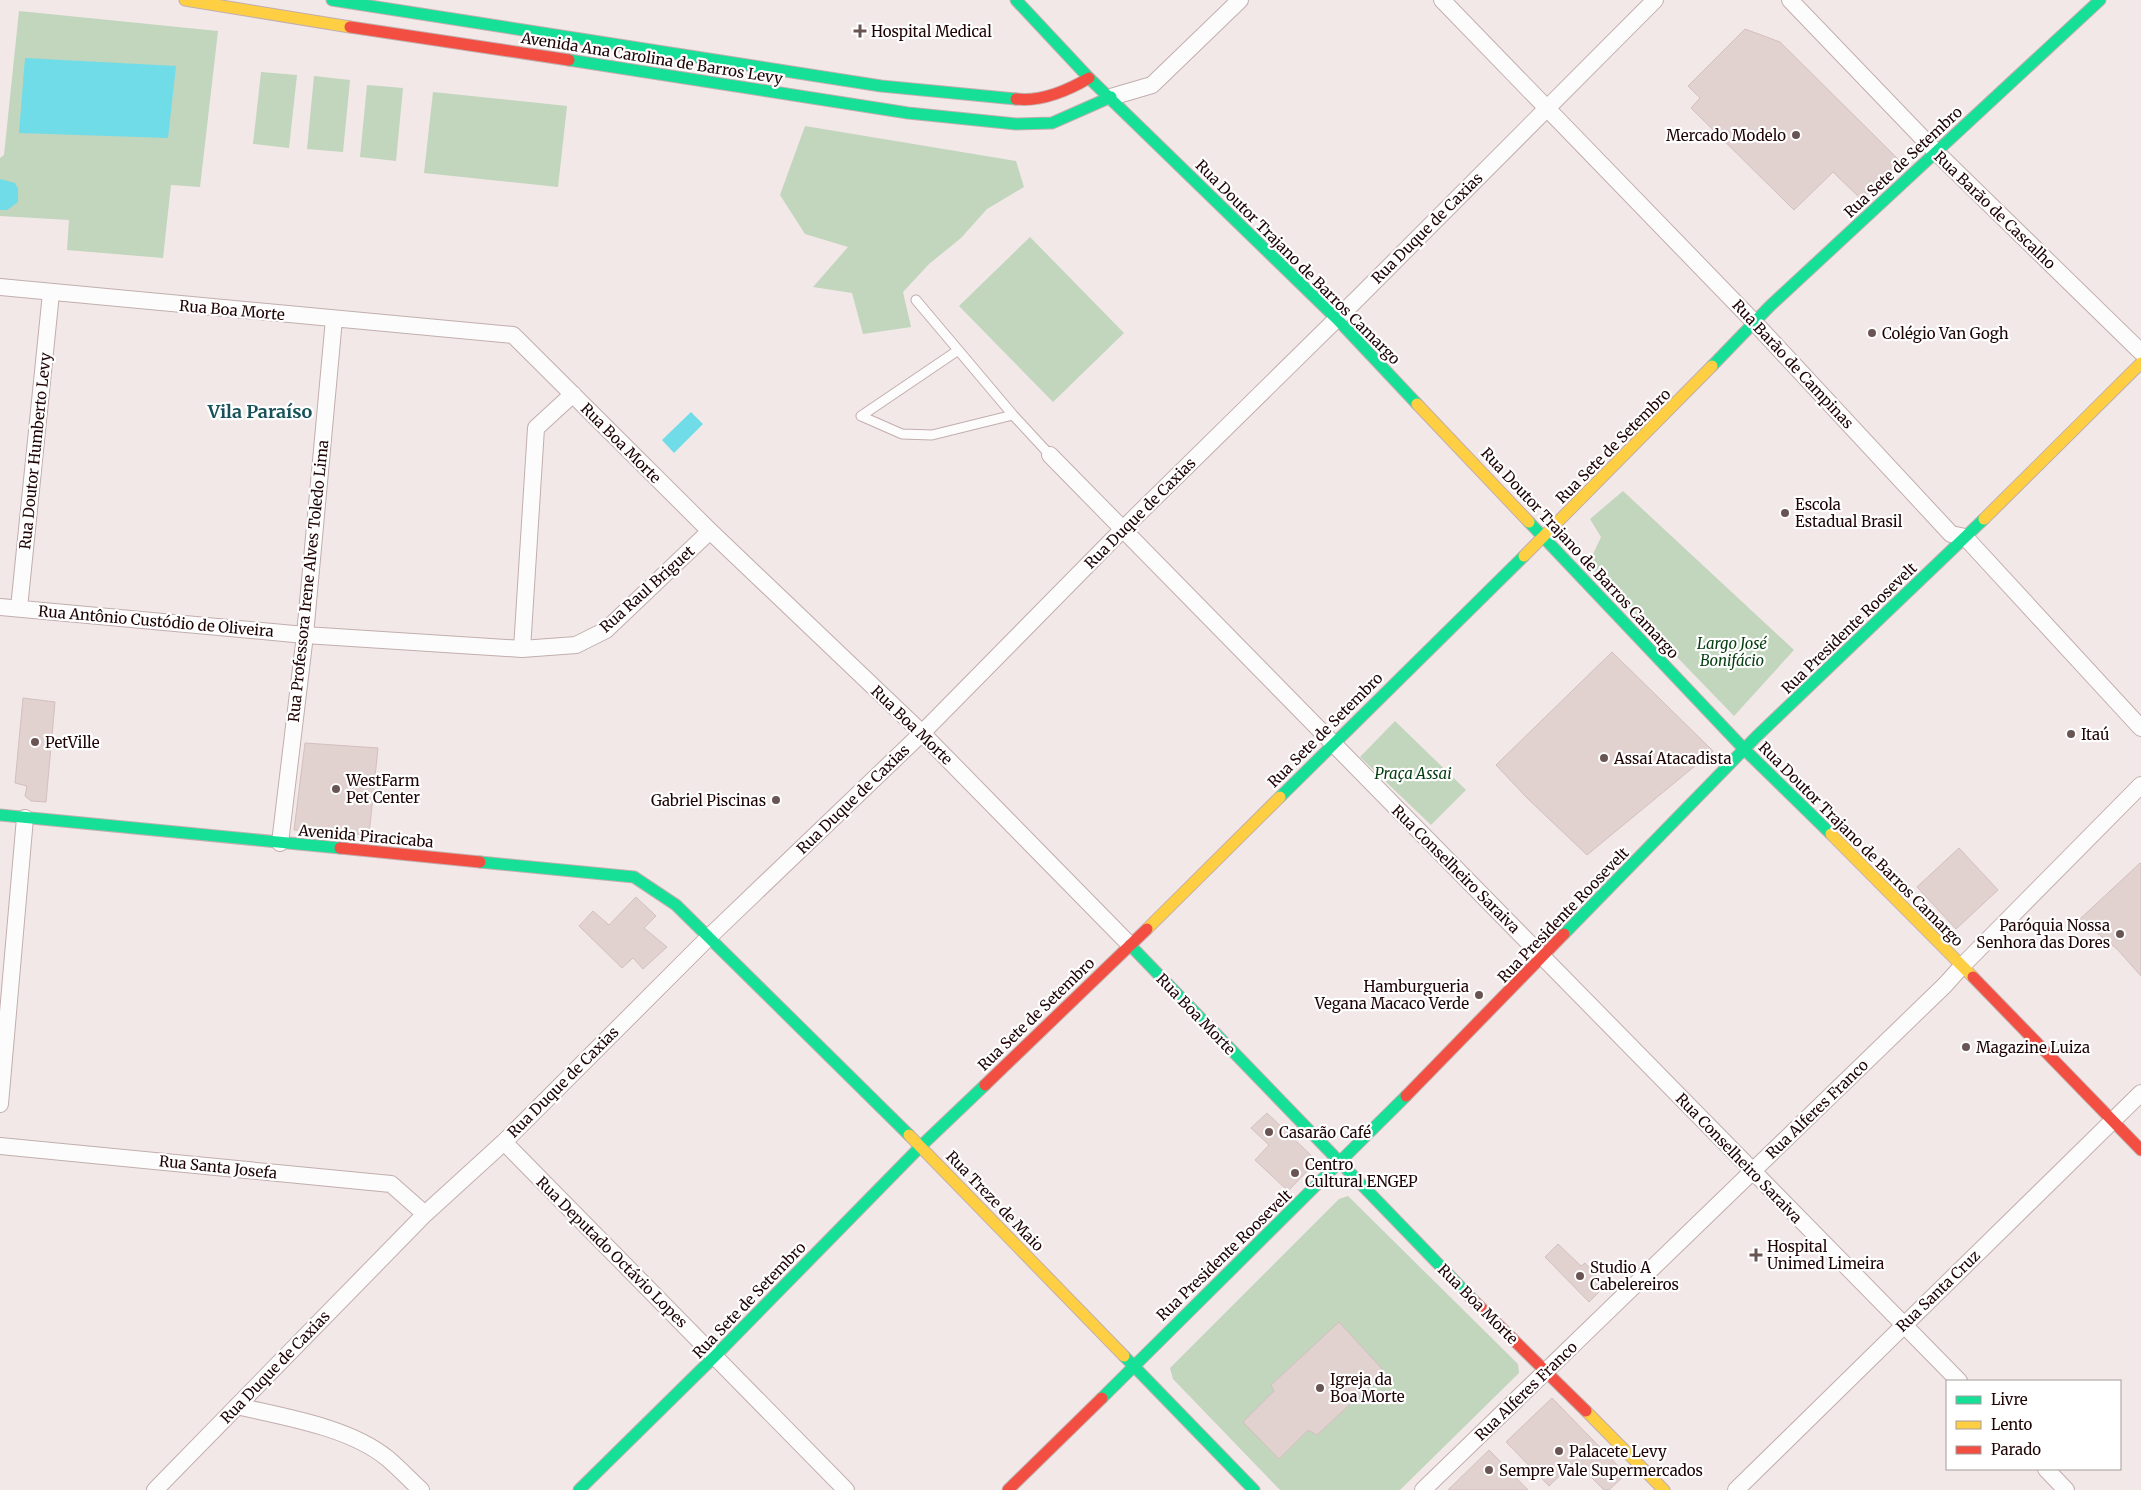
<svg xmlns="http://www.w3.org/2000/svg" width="2141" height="1490" font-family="Merriweather,serif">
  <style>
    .green { fill: #c2d5bd }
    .water { fill: #70dce7 }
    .building { fill: #e1d1cf; stroke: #d3bfbe }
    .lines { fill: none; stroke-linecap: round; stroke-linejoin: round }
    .lane-casing { stroke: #c2aead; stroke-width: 11 }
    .street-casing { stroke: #c2aead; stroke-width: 18 }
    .fast-casing { stroke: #c2aead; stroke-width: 13 }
    .slow-casing { stroke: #c2aead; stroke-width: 13 }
    .jam-casing { stroke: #c2aead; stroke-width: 13 }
    .lane { stroke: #fdfcfc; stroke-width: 9 }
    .street { stroke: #fdfcfc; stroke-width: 16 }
    .fast { stroke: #16e098; stroke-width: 11 }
    .slow { stroke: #ffcf43; stroke-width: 11 }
    .jam { stroke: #f24e42; stroke-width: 11 }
    .poi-dot { fill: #695454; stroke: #fff; stroke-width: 2 }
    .labels { text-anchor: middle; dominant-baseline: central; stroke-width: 4.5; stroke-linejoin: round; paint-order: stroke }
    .poi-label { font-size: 15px; fill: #1f0404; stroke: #fff; text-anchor: start }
    .street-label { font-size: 15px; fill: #1f0404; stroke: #fff }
    .park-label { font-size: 15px; font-style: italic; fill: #043d0f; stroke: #fff }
    .quarter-label { font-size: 18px; font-weight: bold; fill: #175259; stroke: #fff }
  </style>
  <rect width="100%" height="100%" fill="#f2e8e8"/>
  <!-- green -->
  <path class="green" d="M19 11 218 31 200 187 171 185 163 258 67 250 69 220 0 216V158L4 155Z
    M261 72 297 75 289 148 253 144Z
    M314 76 350 80 343 152 307 149Z
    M367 85 403 88 396 161 360 157Z
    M433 92 567 106 558 187 424 173Z
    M805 126 1016 161 1024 187 987 209 961 238 929 264 903 292 911 327 863 334 852 293 813 287 848 247 805 234 780 195Z
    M1030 237 1124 333 1053 402 959 306Z
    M1623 491 1794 650 1734 716 1588 565 1601 537 1590 519Z
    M1395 721 1466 790 1431 825 1360 757Z
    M1348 1196 1518 1364 1519 1373 1400 1490H1280L1173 1379 1170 1368 1339 1199Z"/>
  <!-- water -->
  <path class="water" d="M25 58 176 66 168 138 19 133Z
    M0 179 15 183 18 189V202L7 210H0Z
    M691 412 703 424 674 453 662 440Z"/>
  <!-- building -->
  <path class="building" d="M1745 29 1780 42 1901 162 1862 200 1833 172 1794 210 1691 108 1700 98 1688 86Z
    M1612 652 1713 751 1587 855 1527 798 1496 765Z
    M23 698 55 702 46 802 31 801 25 796 27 786 15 783Z
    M305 743 378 748 369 835 294 830Z
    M1959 848 1998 890 1956 929 1917 887Z
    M2140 863 2141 864V976L2117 949 2080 919Z
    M636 897 656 916 644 928 667 947 643 969 633 958 622 968 579 926 593 911 609 925Z
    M1267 1113 1317 1161 1288 1191 1255 1160 1269 1145 1251 1128Z
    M1558 1244 1581 1266 1585 1263 1605 1286 1589 1302 1545 1257Z
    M1339 1322 1385 1372 1317 1435 1308 1430 1279 1459 1243 1422 1274 1391 1271 1385Z
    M1552 1398 1626 1474 1609 1490H1604L1575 1461 1549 1486 1506 1442Z
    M1489 1450 1528 1490H1448Z"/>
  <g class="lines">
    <defs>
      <path id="lane" d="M916 300 1013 415 1050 455
        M861 416 902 434 932 435 1013 415
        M861 416 957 351"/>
      <path id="street" d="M1442 0 1755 323 1951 534 1965 537 2141 728
        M1790 0 1936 152 2141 352
        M1111 97 1152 85 1240 0
        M0 287 513 335 710 531 922 733 1130 945
        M1050 455 1959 1381
        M0 607 305 635 522 649 576 645 606 630 710 531
        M19 608 51 293
        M522 649 536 428 573 394
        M280 843 305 635 334 319
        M0 1104 25 818
        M504 1142 846 1490
        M0 1146 391 1184 425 1214
        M237 1406C284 1417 349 1427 387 1458 399 1468 410 1480 421 1490
        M2046 1469 2066 1490
        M155 1490 425 1214 504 1142 709 937 922 733 1123 529 1359 297 1655 0
        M1423 1490 1945 985 1963 965 2141 785
        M1736 1490 2141 1093"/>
      <path id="fast" d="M332 0 881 86 1016 99
        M1016 0 1089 78 1337 319 1417 404
        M569 60 908 113 1016 124 1052 123 1111 97
        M1712 366 1770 306 2100 0
        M1529 522 1745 750 1831 834
        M1280 797 1524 556
        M0 815 340 848
        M480 862 634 877 676 905 909 1135
        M1564 934 1756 737 1984 519
        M1130 945 1475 1302
        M1124 1356 1254 1490
        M1102 1398 1406 1096
        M579 1490 715 1356 921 1146 985 1085"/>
      <path id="slow" d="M185 0 350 27
        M1417 404 1529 522
        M1984 519 2141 363
        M1524 556 1712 366
        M1831 834 1973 977
        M1147 929 1280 797
        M909 1135 1124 1356
        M1586 1411 1664 1490"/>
      <path id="jam" d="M350 27 569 60
        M1016 99C1042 102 1067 91 1089 78
        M340 848 480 862
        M1973 977 2141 1150
        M985 1085 1147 929
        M1406 1096 1564 934
        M1475 1302 1586 1411
        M1008 1490 1102 1398"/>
    </defs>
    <!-- lane casing -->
    <use href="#lane" class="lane-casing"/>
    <!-- street casing -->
    <use href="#street" class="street-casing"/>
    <!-- fast casing -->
    <use href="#fast" class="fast-casing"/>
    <!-- slow casing -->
    <use href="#slow" class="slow-casing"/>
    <!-- jam casing -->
    <use href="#jam" class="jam-casing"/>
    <!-- lane -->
    <use href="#lane" class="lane"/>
    <!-- street -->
    <use href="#street" class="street"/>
    <!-- fast -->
    <use href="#fast" class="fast"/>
    <!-- slow -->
    <use href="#slow" class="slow"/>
    <!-- jam -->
    <use href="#jam" class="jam"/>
  </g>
  <!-- markers -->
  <g class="poi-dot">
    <path d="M857.5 23.5h5v5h5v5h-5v5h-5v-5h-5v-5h5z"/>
    <circle cx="1796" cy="135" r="5"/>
    <circle cx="1872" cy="333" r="5"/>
    <circle cx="1785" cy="513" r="5"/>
    <circle cx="2071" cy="734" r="5"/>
    <circle cx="35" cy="742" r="5"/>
    <circle cx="1604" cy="758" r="5"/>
    <circle cx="336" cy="789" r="5"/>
    <circle cx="776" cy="800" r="5"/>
    <circle cx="2120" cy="934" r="5"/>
    <circle cx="1479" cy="995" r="5"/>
    <circle cx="1966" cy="1047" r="5"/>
    <circle cx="1269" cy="1132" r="5"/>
    <circle cx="1295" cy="1173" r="5"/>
    <path d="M1753.5 1247.5h5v5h5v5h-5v5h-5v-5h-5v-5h5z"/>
    <circle cx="1580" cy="1276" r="5"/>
    <circle cx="1320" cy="1388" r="5"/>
    <circle cx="1559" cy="1451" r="5"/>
    <circle cx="1489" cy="1470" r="5"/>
  </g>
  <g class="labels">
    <!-- poi labels -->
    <g class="poi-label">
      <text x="871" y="31">Hospital Medical</text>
      <text x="1786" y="135" text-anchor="end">Mercado Modelo</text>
      <text x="1882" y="333">Colégio Van Gogh</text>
      <text x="1795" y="504">Escola<tspan x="1795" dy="17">Estadual Brasil</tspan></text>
      <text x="2081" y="734">Itaú</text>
      <text x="45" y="742">PetVille</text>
      <text x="1614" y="758">Assaí Atacadista</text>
      <text x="346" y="780">WestFarm<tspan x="346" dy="17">Pet Center</tspan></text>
      <text x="766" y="800" text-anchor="end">Gabriel Piscinas</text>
      <text x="2110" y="925" text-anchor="end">Paróquia Nossa<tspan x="2110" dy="17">Senhora das Dores</tspan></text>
      <text x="1469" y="986" text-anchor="end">Hamburgueria<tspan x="1469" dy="17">Vegana Macaco Verde</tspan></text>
      <text x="1976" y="1047">Magazine Luiza</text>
      <text x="1279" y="1132">Casarão Café</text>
      <text x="1305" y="1164">Centro<tspan x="1305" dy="17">Cultural ENGEP</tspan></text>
      <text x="1767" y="1246">Hospital<tspan x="1767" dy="17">Unimed Limeira</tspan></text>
      <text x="1590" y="1267">Studio A<tspan x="1590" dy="17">Cabelereiros</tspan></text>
      <text x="1330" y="1379">Igreja da<tspan x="1330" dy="17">Boa Morte</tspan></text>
      <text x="1569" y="1451">Palacete Levy</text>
      <text x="1499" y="1470">Sempre Vale Supermercados</text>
    </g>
    <!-- street labels -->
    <g class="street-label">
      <text transform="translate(652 58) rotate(9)">Avenida Ana Carolina de Barros Levy</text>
      <text transform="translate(1903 162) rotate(-43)">Rua Sete de Setembro</text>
      <text transform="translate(1995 210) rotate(44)">Rua Barão de Cascalho</text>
      <text transform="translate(1427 228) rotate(-45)">Rua Duque de Caxias</text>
      <text transform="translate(1298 262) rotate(45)">Rua Doutor Trajano de Barros Camargo</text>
      <text transform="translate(232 310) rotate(5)">Rua Boa Morte</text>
      <text transform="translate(1793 364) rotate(47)">Rua Barão de Campinas</text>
      <text transform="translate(621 443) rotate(45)">Rua Boa Morte</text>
      <text transform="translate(1613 446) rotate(-45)">Rua Sete de Setembro</text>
      <text transform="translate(35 451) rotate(-84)">Rua Doutor Humberto Levy</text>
      <text transform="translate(1140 513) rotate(-45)">Rua Duque de Caxias</text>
      <text transform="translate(1580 553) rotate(47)">Rua Doutor Trajano de Barros Camargo</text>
      <text transform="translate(308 581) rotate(-84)">Rua Professora Irene Alves Toledo Lima</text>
      <text transform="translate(647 589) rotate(-42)">Rua Raul Briguet</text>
      <text transform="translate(156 621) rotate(5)">Rua Antônio Custódio de Oliveira</text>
      <text transform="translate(1849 628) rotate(-44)">Rua Presidente Roosevelt</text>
      <text transform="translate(912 725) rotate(44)">Rua Boa Morte</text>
      <text transform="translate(1325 730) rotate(-45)">Rua Sete de Setembro</text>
      <text transform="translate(853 799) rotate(-44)">Rua Duque de Caxias</text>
      <text transform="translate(366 836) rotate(5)">Avenida Piracicaba</text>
      <text transform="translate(1861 844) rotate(45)">Rua Doutor Trajano de Barros Camargo</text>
      <text transform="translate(1456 869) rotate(45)">Rua Conselheiro Saraiva</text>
      <text transform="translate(1563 915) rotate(-46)">Rua Presidente Roosevelt</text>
      <text transform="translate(1036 1014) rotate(-44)">Rua Sete de Setembro</text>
      <text transform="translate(1196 1014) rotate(46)">Rua Boa Morte</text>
      <text transform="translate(563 1082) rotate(-45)">Rua Duque de Caxias</text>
      <text transform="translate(1817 1109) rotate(-44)">Rua Alferes Franco</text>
      <text transform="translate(1739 1158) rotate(46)">Rua Conselheiro Saraiva</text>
      <text transform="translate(218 1167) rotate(6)">Rua Santa Josefa</text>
      <text transform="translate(995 1201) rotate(46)">Rua Treze de Maio</text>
      <text transform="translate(612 1252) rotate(45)">Rua Deputado Octávio Lopes</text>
      <text transform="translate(1224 1255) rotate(-44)">Rua Presidente Roosevelt</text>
      <text transform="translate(1938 1291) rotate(-44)">Rua Santa Cruz</text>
      <text transform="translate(749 1300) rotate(-46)">Rua Sete de Setembro</text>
      <text transform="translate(1478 1304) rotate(45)">Rua Boa Morte</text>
      <text transform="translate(275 1367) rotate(-46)">Rua Duque de Caxias</text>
      <text transform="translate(1526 1391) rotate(-44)">Rua Alferes Franco</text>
    </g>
    <!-- park labels -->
    <g class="park-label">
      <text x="1732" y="643">Largo José<tspan x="1732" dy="17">Bonifácio</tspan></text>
      <text x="1413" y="773">Praça Assai</text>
    </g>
    <!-- quarter labels -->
    <g class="quarter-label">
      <text x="260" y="411">Vila Paraíso</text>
    </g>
  </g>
  <!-- legend -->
  <rect x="1946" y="1380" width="175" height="90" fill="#ffffff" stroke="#a59b9b"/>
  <rect x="1956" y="1396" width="25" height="8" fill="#16e098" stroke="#a59b9b"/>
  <text x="1991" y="1405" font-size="15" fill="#1f0404">Livre</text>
  <rect x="1956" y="1421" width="25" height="8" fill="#ffcf43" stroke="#a59b9b"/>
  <text x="1991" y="1430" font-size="15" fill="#1f0404">Lento</text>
  <rect x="1956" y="1446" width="25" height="8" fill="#f24e42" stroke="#a59b9b"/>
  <text x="1991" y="1455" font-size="15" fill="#1f0404">Parado</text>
</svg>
